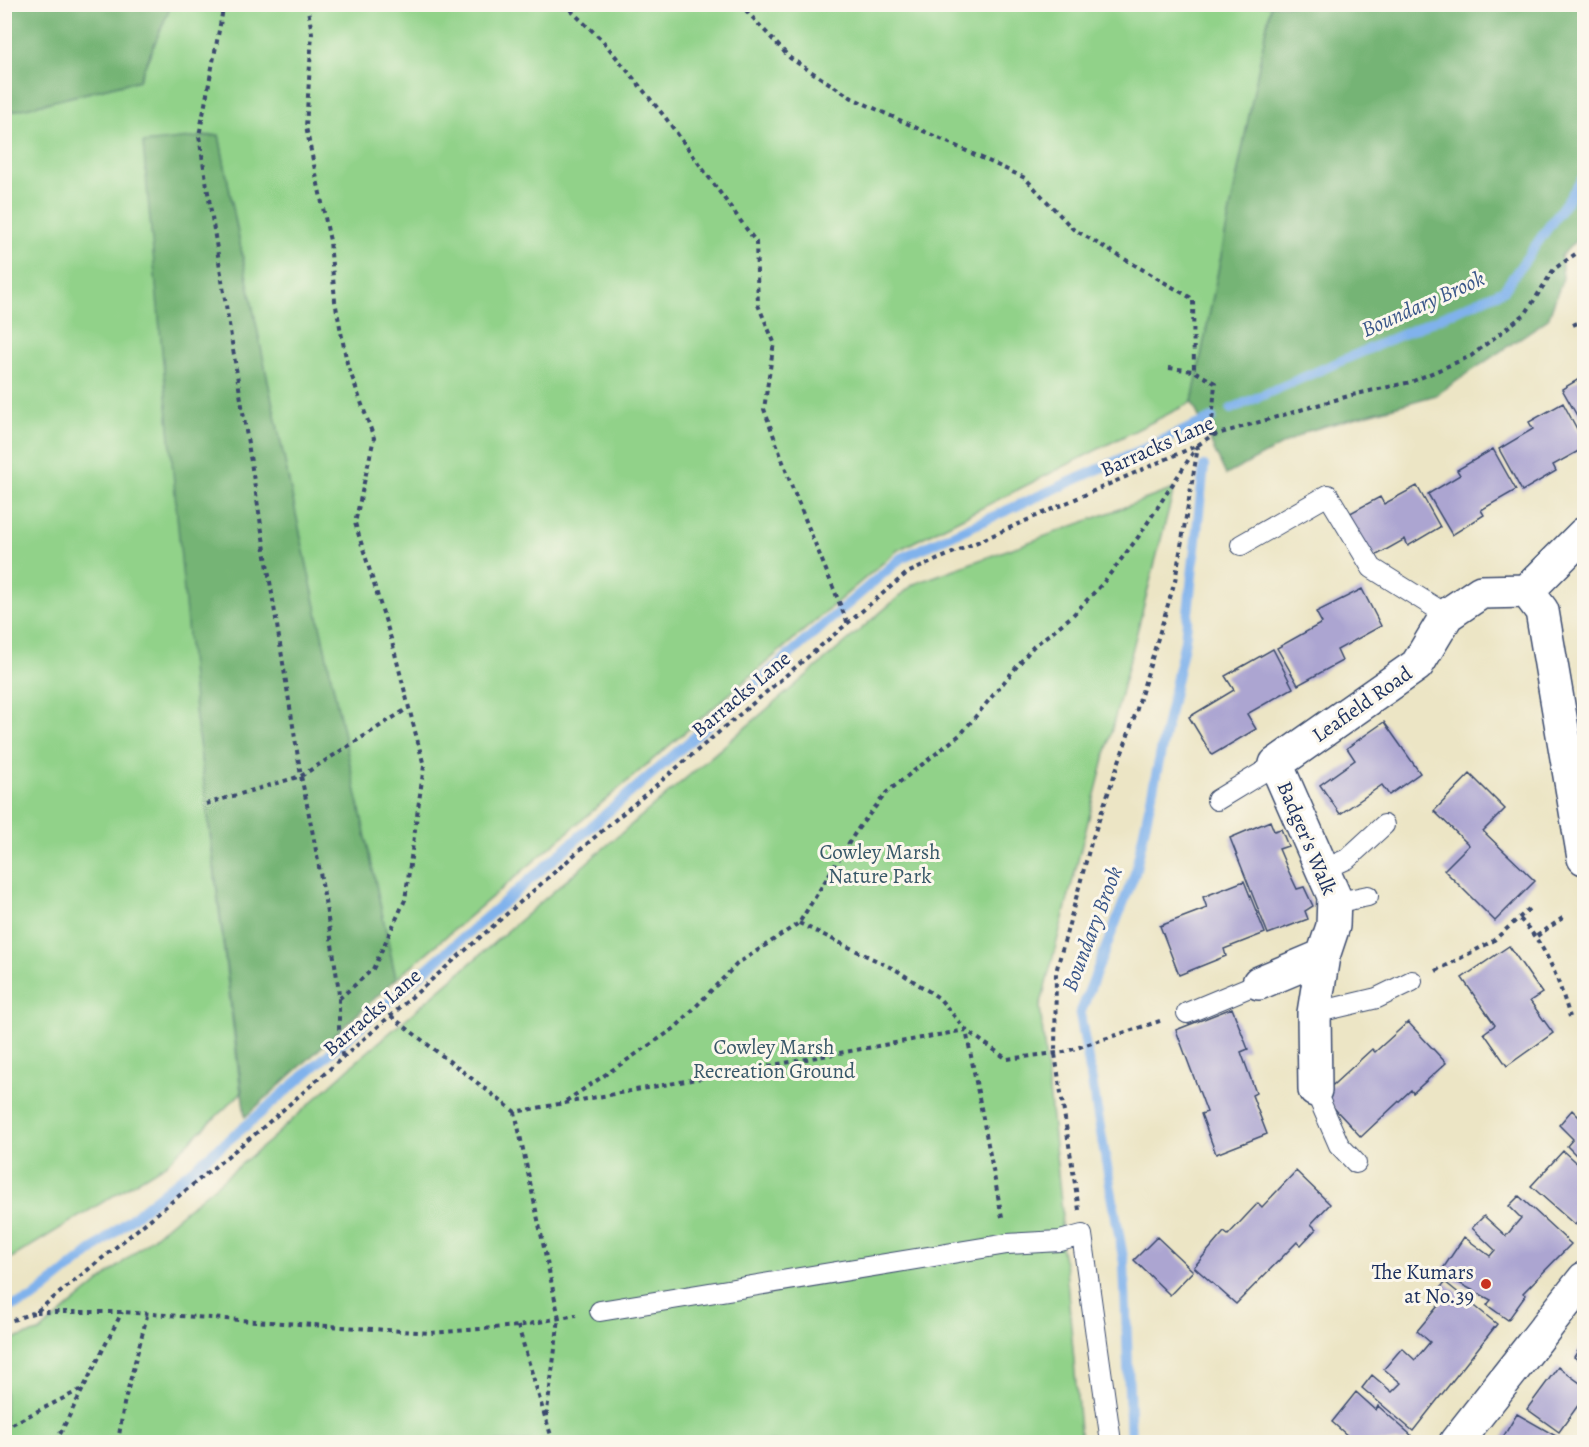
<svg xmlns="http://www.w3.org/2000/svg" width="1589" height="1447" font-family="Alegreya,serif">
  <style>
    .green { fill: #91d289; stroke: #568074; stroke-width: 1.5 }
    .forest { fill: #74b475; stroke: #48726a; stroke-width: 1.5 }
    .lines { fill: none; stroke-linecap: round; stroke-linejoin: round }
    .stream { stroke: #80b2ec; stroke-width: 10 }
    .building { fill: #aca5d1 }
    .lane-casing { stroke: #3a4a6d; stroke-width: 22 }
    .street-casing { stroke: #3a4a6d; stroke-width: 36 }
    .path { stroke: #3a4a6d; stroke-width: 4; stroke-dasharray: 4.5 4.5; stroke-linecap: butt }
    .lane { stroke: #fff; stroke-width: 20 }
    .street { stroke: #fff; stroke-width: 33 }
    .poi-dot { fill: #c8321e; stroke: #fbf7ec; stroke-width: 2 }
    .labels { text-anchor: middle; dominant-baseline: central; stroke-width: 6; stroke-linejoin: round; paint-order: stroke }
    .street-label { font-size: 21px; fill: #1b2f5e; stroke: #fbf7ec }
    .park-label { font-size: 21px; fill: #385869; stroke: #fbf7ec }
    .poi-label { font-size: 21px; fill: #1b2f5e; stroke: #fbf7ec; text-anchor: end }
    .water-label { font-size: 22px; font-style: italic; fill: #395689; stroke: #fbf7ec }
  </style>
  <rect width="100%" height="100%" fill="#fbf7ec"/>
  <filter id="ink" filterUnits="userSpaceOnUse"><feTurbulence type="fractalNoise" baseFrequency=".0167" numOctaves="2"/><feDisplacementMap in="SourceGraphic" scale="12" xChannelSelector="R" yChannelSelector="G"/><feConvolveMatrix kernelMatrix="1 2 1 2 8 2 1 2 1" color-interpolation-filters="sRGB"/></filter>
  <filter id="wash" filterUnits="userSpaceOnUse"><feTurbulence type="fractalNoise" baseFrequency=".008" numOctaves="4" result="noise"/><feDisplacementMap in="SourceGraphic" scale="24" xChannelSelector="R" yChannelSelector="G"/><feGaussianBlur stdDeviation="1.35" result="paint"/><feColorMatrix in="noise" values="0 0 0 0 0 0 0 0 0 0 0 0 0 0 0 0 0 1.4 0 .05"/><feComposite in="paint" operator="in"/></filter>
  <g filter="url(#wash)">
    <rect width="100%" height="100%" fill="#ece5c5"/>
    <!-- green -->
    <path class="green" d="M171 5H1271L1192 402 898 550 396 979C337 698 272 417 219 135L199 136 194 701 241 1093 167 1163 5 1262V113L139 80Z
      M1174 489 1040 1007 1062 1211 1060 1241 1066 1269 1081 1442H5V1341L39 1332 269 1141 357 1061 598 853 914 584Z"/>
    <!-- forest -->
    <path class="forest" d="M4 5 5 4 171 5 139 80 5 113Z
      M1271 5H1584V232L1561 256 1563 278 1548 319 1436 395 1308 431 1226 475 1192 402Z
      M219 135C272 417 337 698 396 979L245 1117 194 701 143 143Z"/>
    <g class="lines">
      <!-- stream -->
      <path class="stream" d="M1231 409 1504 290 1584 177
        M4 1309 32 1299 248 1124 901 558 1212 418
        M1131 1442 1124 1263 1080 1014 1135 873 1185 640 1204 466"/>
    </g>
    <g id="blocks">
      <!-- building -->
      <path class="building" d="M1584 376V428L1562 389Z
        M1563 403 1584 442V448L1553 465 1556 471 1522 491 1499 449 1533 429 1529 422Z
        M1493 449 1516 490 1481 510 1484 515 1452 535 1428 494 1460 475 1457 470Z
        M1417 486 1440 527 1408 546 1405 539 1368 560 1343 517 1380 497 1384 504Z
        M1362 589 1381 626 1337 650 1342 661 1298 685 1277 648 1322 623 1316 612Z
        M1273 649 1293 688 1247 714 1256 729 1212 755 1189 717 1234 690 1225 676Z
        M1384 722 1420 773 1389 795 1382 785 1340 814 1320 785 1355 760 1347 748Z
        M1470 774 1505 809 1483 831 1535 881 1495 921 1444 870 1469 845 1434 811Z
        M1270 821 1274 831 1281 829 1288 846 1279 849 1288 870 1297 889 1304 887 1313 906 1305 911 1308 919 1268 934 1230 838Z
        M1244 881 1265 933 1224 949 1226 956 1179 975 1160 926 1207 908 1203 897Z
        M1509 946 1542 993 1530 1001 1553 1033 1507 1066 1484 1033 1495 1025 1462 978Z
        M1232 1008 1248 1049 1241 1052 1256 1093 1252 1095 1267 1134 1216 1154 1201 1114 1207 1112 1176 1030Z
        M1408 1022 1446 1063 1413 1093 1411 1090 1361 1137 1322 1095 1372 1049 1375 1052Z
        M1572 1110 1584 1122V1163L1567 1146 1573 1139 1559 1125Z
        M1563 1151 1584 1170V1214L1575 1225 1531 1186Z
        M1296 1171 1330 1204 1311 1224 1316 1229 1301 1245 1297 1242 1236 1304 1194 1267 1224 1232 1228 1235 1258 1203 1262 1207Z
        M1519 1196 1571 1244 1523 1293 1526 1295 1508 1320 1487 1305 1491 1300 1440 1273 1464 1237 1490 1256 1495 1250 1472 1228 1484 1216 1506 1236 1521 1218 1509 1206Z
        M1157 1237 1193 1271 1170 1295 1134 1260Z
        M1445 1282 1497 1324 1413 1431 1362 1388 1372 1375 1392 1392 1401 1383 1384 1369 1402 1348 1415 1360 1430 1342 1417 1331 1443 1300 1436 1294Z
        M1584 1341V1364L1574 1357Z
        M1558 1367 1584 1386V1397L1559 1432 1527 1409Z
        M1356 1392 1376 1410 1378 1406 1411 1435 1404 1442H1344L1349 1437 1332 1422Z
        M1517 1414 1561 1439 1559 1442H1500Z"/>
    </g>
  </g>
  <g filter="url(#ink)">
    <use href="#blocks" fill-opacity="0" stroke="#3a4a6d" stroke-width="1.5"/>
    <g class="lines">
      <defs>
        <path id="lane" d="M1241 545 1328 495 1372 568 1447 615
          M1217 800 1276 764
          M1323 870 1347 859 1384 825
          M1334 903 1368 896
          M1187 1013 1259 983
          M1314 1013 1377 998 1412 981
          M1315 1090 1339 1145 1356 1163
          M600 1311 1007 1244 1060 1241 1082 1235 1111 1442"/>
        <path id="street" d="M1584 534 1527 591 1542 611 1584 858
          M1259 983 1323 956
          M1315 1090 1314 1013 1323 956 1333 926 1334 896 1276 764 1417 665 1447 615 1481 592 1527 591
          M1456 1442 1584 1279"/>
      </defs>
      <!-- lane casing -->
      <use href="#lane" class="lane-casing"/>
      <!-- street casing -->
      <use href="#street" class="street-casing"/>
      <!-- path -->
      <path class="path" d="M224 4 199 136 301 776C316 846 328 914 338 985 341 1009 336 1034 343 1058
        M307 4 312 33 306 127 330 241 335 301 347 363 374 438 355 523 392 642 424 766 405 900 373 969 340 998
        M564 4 603 41 665 117 756 242 758 305 774 342 764 409 792 487 848 624
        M740 4 790 58 852 98 1025 178 1073 229 1193 299 1194 371 1215 383 1211 436
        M1573 325 1584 320
        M1169 368 1194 371
        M206 804 301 776 410 707
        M1520 919C1548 948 1558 979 1570 1017
        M799 923 898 971 939 998 966 1030 1002 1217
        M1537 936 1564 917
        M1436 971 1493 941 1529 909
        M391 1016 515 1112
        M566 1101 675 1028 737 964 799 923 857 830 887 792 961 734 1033 647 1072 616 1103 583 1139 536 1198 445
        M1079 1210 1055 1054 1056 972 1091 843 1136 712 1175 581 1198 447
        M36 1312H122L431 1333 518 1326 576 1315
        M4 1323 36 1312 260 1130 589 842 907 573 1198 445 1211 436 1352 395 1411 382 1471 356 1526 313 1554 269 1584 248
        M518 1326 545 1417
        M4 1428 84 1388
        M56 1442 122 1312
        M118 1442 124 1404 147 1316
        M553 1442 546 1419 559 1318 515 1112 966 1030 1007 1059 1064 1052 1163 1020"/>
      <!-- lane -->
      <use href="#lane" class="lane"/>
      <!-- street -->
      <use href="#street" class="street"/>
    </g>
  </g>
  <!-- markers -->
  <circle class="poi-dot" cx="1486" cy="1284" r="6"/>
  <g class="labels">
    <!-- street labels -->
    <g class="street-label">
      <text transform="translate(1157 446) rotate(-24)">Barracks Lane</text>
      <text transform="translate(741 694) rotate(-40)">Barracks Lane</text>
      <text transform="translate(1362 704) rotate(-35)">Leafield Road</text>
      <text transform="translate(1307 838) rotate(67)">Badger's Walk</text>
      <text transform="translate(372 1012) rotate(-41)">Barracks Lane</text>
    </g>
    <!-- park labels -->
    <g class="park-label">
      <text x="880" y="852">Cowley Marsh<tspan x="880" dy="24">Nature Park</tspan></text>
      <text x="774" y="1047">Cowley Marsh<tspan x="774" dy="24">Recreation Ground</tspan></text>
    </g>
    <!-- poi labels -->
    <g class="poi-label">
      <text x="1474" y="1272">The Kumars<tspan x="1474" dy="24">at No.39</tspan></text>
    </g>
    <!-- water labels -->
    <g class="water-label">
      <text transform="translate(1423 304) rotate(-24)">Boundary Brook</text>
      <text transform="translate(1092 929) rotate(-69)">Boundary Brook</text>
    </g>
  </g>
  <!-- margin -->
  <rect width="1589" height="1447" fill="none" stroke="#fbf7ec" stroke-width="24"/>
</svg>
